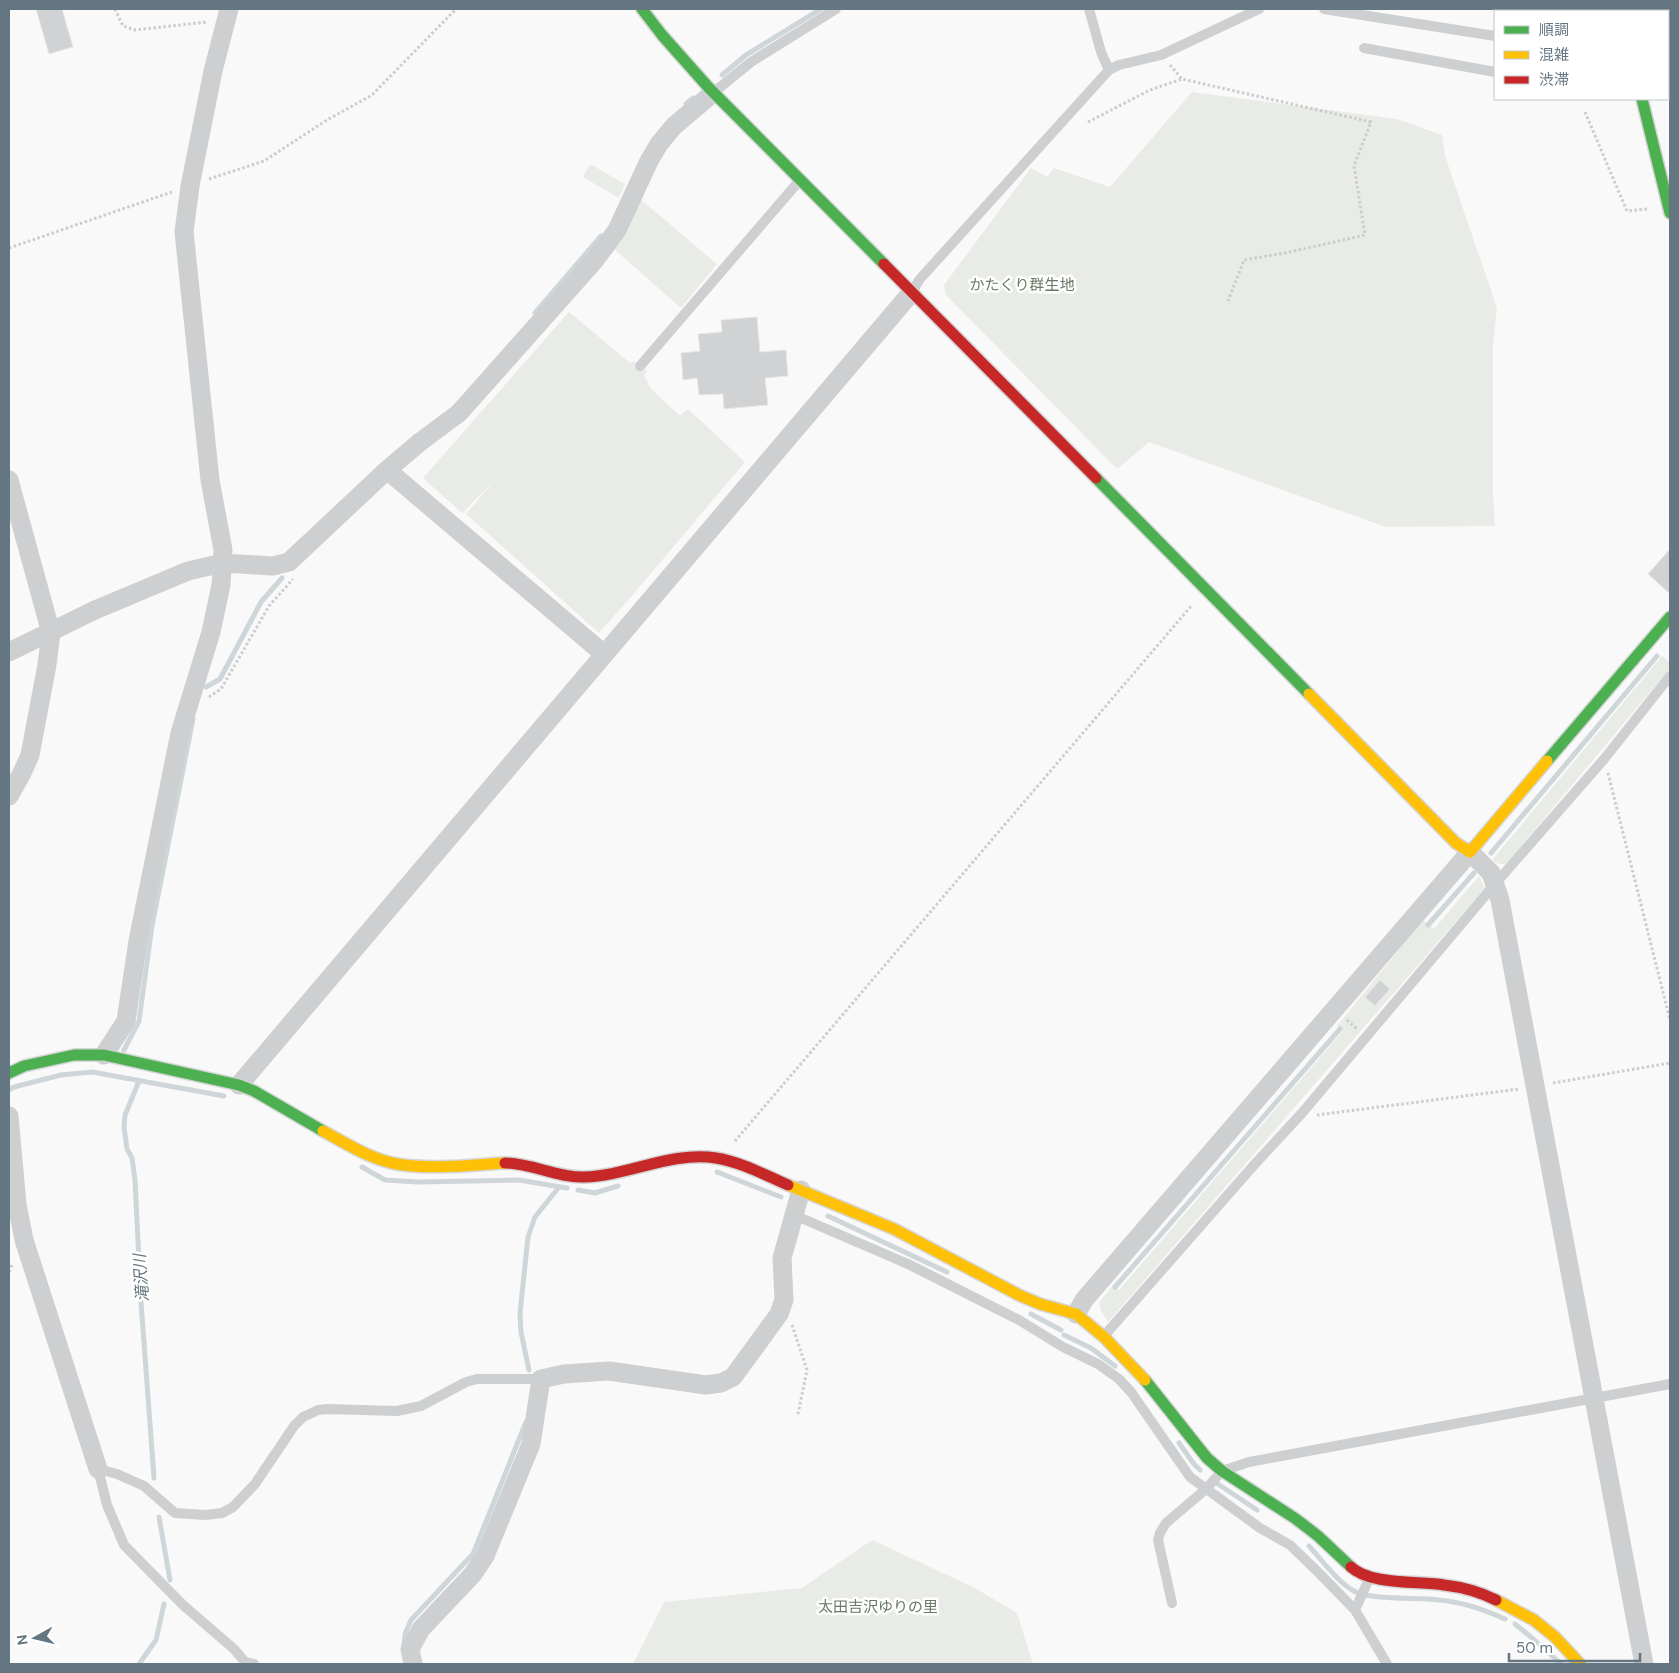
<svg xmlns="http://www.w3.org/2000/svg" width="1679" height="1673" font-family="'DM Sans','Noto Sans JP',sans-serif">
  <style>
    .green { fill: #e8ebe6 }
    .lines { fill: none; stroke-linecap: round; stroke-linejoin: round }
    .stream { stroke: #ced6d9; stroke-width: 5 }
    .building { fill: #d0d2d3; stroke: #e8e8e8 }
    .fast-casing { stroke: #d5d6d7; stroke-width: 14 }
    .slow-casing { stroke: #d5d6d7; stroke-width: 14 }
    .jam-casing { stroke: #d5d6d7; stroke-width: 14 }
    .path { stroke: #cbcccd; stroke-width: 3; stroke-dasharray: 2.5 2.5; stroke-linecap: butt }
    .lane { stroke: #cecfd0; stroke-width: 10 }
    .street { stroke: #cecfd0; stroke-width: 19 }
    .fast { stroke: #4caf50; stroke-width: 11 }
    .slow { stroke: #ffc107; stroke-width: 11 }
    .jam { stroke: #c62828; stroke-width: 11 }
    .labels { text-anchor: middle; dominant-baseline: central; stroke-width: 5; stroke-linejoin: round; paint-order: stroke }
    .park-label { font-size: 15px; fill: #687a64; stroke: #fff }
    .water-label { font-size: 16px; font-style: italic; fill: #60757c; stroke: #fff }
  </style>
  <rect width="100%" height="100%" fill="#f9f9f9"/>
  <!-- green -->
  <path class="green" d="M1192 92 1397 119 1442 135 1445 156 1497 308 1493 345V495L1495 526 1386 527 1149 442 1117 469 946 295 944 285 1031 168 1047 177 1054 168 1110 187Z
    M590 164 625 184 619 198 583 177Z
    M640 199 717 264 681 308 614 249Z
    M569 312 630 363 633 361 647 371 644 375 650 388 680 416 688 409 745 462 636 591 599 633 466 514 494 481 462 513 423 478Z
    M1662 656 1670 662V668L1506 864H1499L1492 860Z
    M1479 876 1485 888 1108 1322 1102 1313 1099 1303 1113 1285 1119 1290 1343 1031 1337 1026 1423 920 1434 929Z
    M872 1540 975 1588 1017 1613 1033 1664H633L664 1602 802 1588Z"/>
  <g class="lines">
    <!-- stream -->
    <path class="stream" d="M722 75 746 55 821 9
      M686 104 693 98
      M535 313 601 236
      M206 687 220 679 261 602 282 578
      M1491 853 1657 656
      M1428 925 1474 873
      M124 1050 139 1021 152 926 193 719
      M139 1081 125 1115 124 1127 127 1149 132 1158 135 1180 141 1302 154 1478
      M9 1090 14 1087 61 1075 92 1072 224 1096
      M362 1167 385 1180 418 1182 519 1180 567 1188
      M717 1172 781 1197
      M578 1190 595 1193 618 1186
      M828 1216 947 1272
      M1115 1287 1340 1029
      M1031 1314 1061 1330
      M1064 1335 1091 1348 1115 1366
      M529 1370 521 1332 520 1313 528 1237 535 1217 559 1187
      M1179 1443 1194 1464 1200 1470
      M1212 1480 1257 1510
      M159 1517 170 1580
      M1309 1546C1322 1560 1335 1579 1352 1590 1370 1601 1416 1597 1439 1600 1462 1602 1483 1609 1505 1619
      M1515 1624 1531 1637 1561 1664
      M404 1645 405 1634 411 1620 473 1554 526 1422
      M139 1664 156 1640 164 1604"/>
  </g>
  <!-- building -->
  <path class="building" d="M36 9H62L73 47 49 54Z
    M757 317 760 352 786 350 788 376 765 378 768 405 724 409 723 394 699 395 697 378 683 380 681 353 700 351 698 334 722 332 721 320Z
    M1670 549V594L1648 574Z
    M1380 980 1390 989 1375 1006 1365 997Z"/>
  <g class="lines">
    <defs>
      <path id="fast" d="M642 9 662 35 709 88 884 264
        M1642 99 1670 213
        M1096 478 1309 694
        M1547 761 1670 617
        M9 1073 24 1066 74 1055H104L239 1085 254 1091 323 1131
        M1145 1380 1207 1458 1222 1471 1296 1519 1318 1536 1351 1567"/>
      <path id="slow" d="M1309 694 1456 843 1470 852 1547 761
        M323 1131C347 1144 370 1159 397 1164 432 1170 470 1165 505 1163
        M788 1185 894 1229 1021 1296 1040 1304 1076 1314 1104 1337 1145 1380
        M1496 1600 1534 1620 1555 1637 1580 1664"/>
      <path id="jam" d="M1620 9 1621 11
        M884 264 1096 478
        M505 1163C531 1163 558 1178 584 1177 628 1176 671 1151 716 1158 741 1162 765 1175 788 1185
        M1351 1567C1370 1585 1418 1581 1444 1585 1462 1587 1480 1592 1496 1600"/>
    </defs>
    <!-- fast casing -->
    <use href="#fast" class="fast-casing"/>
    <!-- slow casing -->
    <use href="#slow" class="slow-casing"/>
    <!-- jam casing -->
    <use href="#jam" class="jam-casing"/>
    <!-- path -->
    <path class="path" d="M115 9 123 26 135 30 207 22
      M1170 65 1182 79
      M1585 112 1627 211 1647 209
      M1088 122 1150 90 1182 79 1371 122 1354 166 1365 235 1285 253 1244 260 1228 301
      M209 179 264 161 327 120 372 95 456 9
      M9 248 172 192
      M209 697 221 689 269 606 293 579
      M1608 773 1670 1020
      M1347 1020 1357 1029
      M1553 1083 1670 1063
      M1317 1115 1519 1089
      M735 1141 1192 605
      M9 1272 13 1263
      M792 1325 807 1370 798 1414"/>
    <!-- lane -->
    <path class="lane" d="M1089 9 1101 52 1109 70
      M1324 9 1495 36
      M1364 48 1495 72
      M714 92 751 62 836 9
      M912 292 919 280 1109 70 1119 65 1161 55 1259 9
      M640 366 800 180
      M794 1215 908 1264 1019 1320 1063 1347 1098 1364 1119 1379 1131 1392 1190 1477 1260 1528 1290 1545 1320 1574 1355 1610 1387 1664
      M1104 1336 1254 1165 1302 1113 1495 884 1605 758 1670 676
      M98 1469 117 1474 144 1486 175 1513 205 1515 222 1513 233 1507 255 1484 294 1426 303 1417 318 1410 328 1409 397 1411 421 1406 466 1382 477 1379H541
      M98 1469 107 1505 124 1545 183 1605 234 1649 245 1662 254 1664
      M1172 1603 1158 1540 1160 1533 1166 1523 1206 1489 1222 1471 1249 1462 1670 1384
      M1355 1610 1369 1579"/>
    <!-- street -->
    <path class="street" d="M387 470 604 654
      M9 480 51 633 47 665 30 755 22 773 9 796
      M9 652 95 610 188 571 223 563 273 566 289 562 387 470 420 442 459 413 595 260 617 230 649 161 659 144 674 126 713 93
      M104 1055 126 1021 138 941 180 733 211 632 221 585 223 550 210 480 184 232 190 186 213 71 229 9
      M239 1085 911 293
      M9 1116 17 1204 24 1240 98 1469
      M1076 1314 1084 1300 1470 852 1491 873 1500 900 1644 1664
      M413 1664 410 1649 421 1629 473 1574 485 1556 531 1444 541 1379 564 1374 609 1371 706 1385 721 1383 733 1377 779 1314 784 1300 782 1258 801 1190"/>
    <!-- fast -->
    <use href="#fast" class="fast"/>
    <!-- slow -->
    <use href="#slow" class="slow"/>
    <!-- jam -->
    <use href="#jam" class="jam"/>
  </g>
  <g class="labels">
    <!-- park labels -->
    <g class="park-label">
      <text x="1022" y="285">かたくり群生地</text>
      <text x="878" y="1607">太田吉沢ゆりの里</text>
    </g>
    <!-- water labels -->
    <g class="water-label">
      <text transform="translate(141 1278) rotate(-94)">滝沢川</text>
    </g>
  </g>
  <!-- border -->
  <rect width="1679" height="1673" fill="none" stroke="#657683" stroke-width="20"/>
  <!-- legend -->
  <rect x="1494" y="10" width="175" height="90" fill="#ffffff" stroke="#c1c8cd"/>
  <rect x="1504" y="26" width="25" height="8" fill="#4caf50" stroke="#c1c8cd"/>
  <text x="1539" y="35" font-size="15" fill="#657683">順調</text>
  <rect x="1504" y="51" width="25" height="8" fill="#ffc107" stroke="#c1c8cd"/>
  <text x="1539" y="60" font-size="15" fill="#657683">混雑</text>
  <rect x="1504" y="76" width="25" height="8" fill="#c62828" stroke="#c1c8cd"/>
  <text x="1539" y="85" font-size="15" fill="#657683">渋滞</text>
  <!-- north arrow -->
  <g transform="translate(35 1638) rotate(262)" stroke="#ffffff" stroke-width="4" paint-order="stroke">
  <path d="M0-4L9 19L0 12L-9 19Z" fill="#657683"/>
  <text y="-8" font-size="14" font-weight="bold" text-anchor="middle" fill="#657683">N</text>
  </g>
  <!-- scale -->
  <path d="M1509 1653v8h131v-8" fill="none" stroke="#657683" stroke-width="2.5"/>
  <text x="1516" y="1653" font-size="15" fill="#657683" stroke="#ffffff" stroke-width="4" paint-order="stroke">50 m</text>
</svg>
